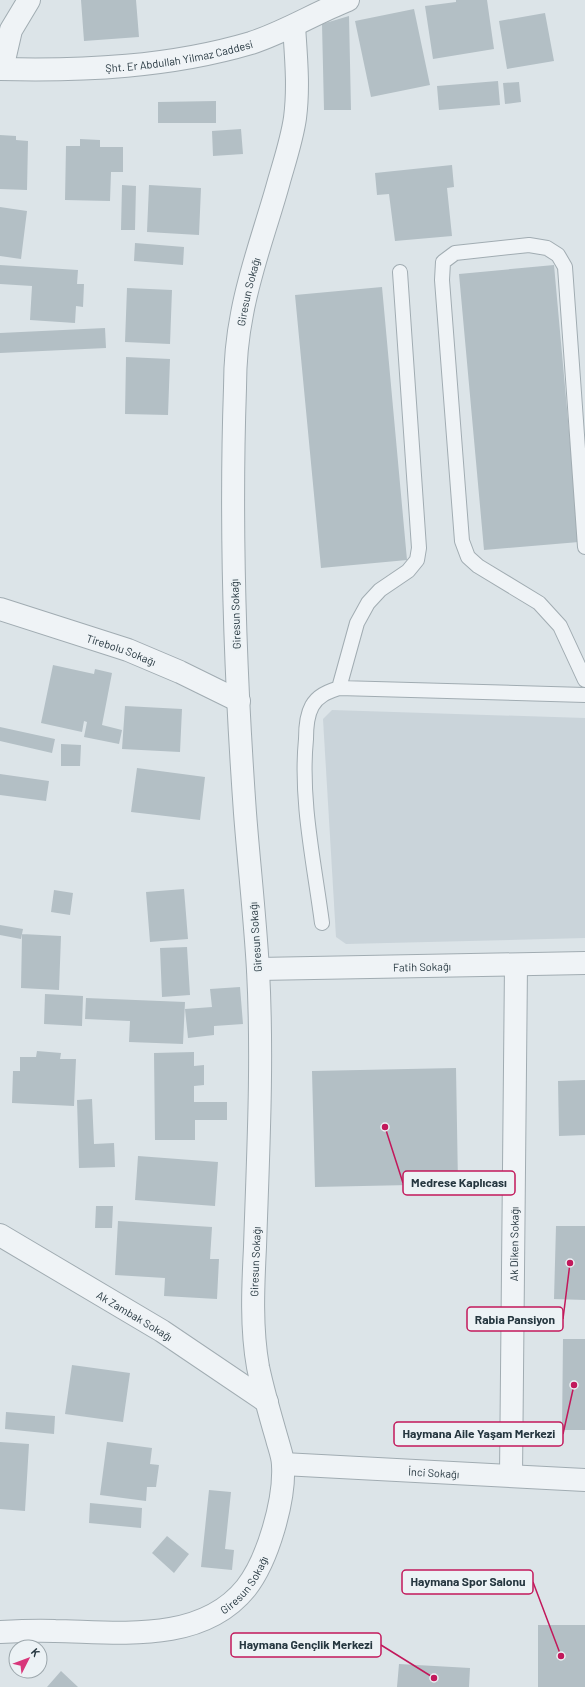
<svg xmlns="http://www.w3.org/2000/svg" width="585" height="1687" font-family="Barlow,sans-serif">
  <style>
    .built { fill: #cad4da }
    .building { fill: #b3bfc5 }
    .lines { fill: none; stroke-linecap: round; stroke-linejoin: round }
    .service-casing { stroke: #a1acb2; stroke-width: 16 }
    .minor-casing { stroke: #a1acb2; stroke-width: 24 }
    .tertiary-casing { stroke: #a1acb2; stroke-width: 24 }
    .service { stroke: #eff3f6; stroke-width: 14 }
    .minor { stroke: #eff3f6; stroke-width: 22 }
    .tertiary { stroke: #eff3f6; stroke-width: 22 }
    .labels { text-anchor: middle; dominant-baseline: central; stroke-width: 4; stroke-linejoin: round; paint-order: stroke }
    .street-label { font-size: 11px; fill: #25363f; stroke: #ecf2f5 }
    .leader { fill: none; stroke: #c2185b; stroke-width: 1.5 }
    .callout-dot { fill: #c2185b; stroke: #ecf2f5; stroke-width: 1.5 }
    .callout { fill: #ecf2f5; stroke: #c2185b; stroke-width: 1.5 }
    .callout-label { font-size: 12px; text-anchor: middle; font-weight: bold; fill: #25363f }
  </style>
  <rect width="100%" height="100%" fill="#dce4e8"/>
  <!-- built -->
  <path class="built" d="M332 710 585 718V938L346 944 336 937 323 719Z"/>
  <!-- building -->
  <path class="building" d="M81 0H136L139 37 84 41Z
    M456 0H487L494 49 433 59 425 6 456 2Z
    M414 9 430 85 371 97 355 21Z
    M545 13 554 61 507 69 499 21Z
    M349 16 351 110H324L322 24Z
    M498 81 500 105 439 110 437 86Z
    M519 82 521 102 505 104 503 83Z
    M216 101V123H158V102Z
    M241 129 243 154 213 156 212 131Z
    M0 135 16 136V140L28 141 27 190 0 189Z
    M80 139 100 140V147H123V172H111L110 201 65 200 66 146H80Z
    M452 165 454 187 447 188 452 236 395 241 389 194 377 195 375 173Z
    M122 185 136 186 135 230H121Z
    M149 185 201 188 199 235 147 232Z
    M0 207 27 211 21 259 0 256Z
    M135 243 184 247 183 265 134 261Z
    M0 265 78 270 77 284H84L83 307 76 306 75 323 30 320 32 286 0 284Z
    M554 265 579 542 484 550 459 274Z
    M382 287 407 560 321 568 295 295Z
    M127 288 172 290 170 344 125 342Z
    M105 328 106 348 0 353V333Z
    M126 357 170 359 168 415 125 414Z
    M53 665 94 674 95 669 112 673 102 725 122 730 119 744 84 737 87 722 84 721 82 732 41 723Z
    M125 706 182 709 180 752 122 749Z
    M0 727 55 739 52 753 0 741Z
    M61 744 81 745 80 766H61Z
    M137 768 205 777 200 820 131 812Z
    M0 774 49 781 46 801 0 795Z
    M184 889 188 939 150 942 146 892Z
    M54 890 73 893 70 915 51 912Z
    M0 925 23 929 21 939 0 935Z
    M22 934 61 936 59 990 21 988Z
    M187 947 190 995 162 997 160 948Z
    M240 987 243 1024 214 1026V1035L188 1038 185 1009 212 1007 210 989Z
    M45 994 83 996 82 1026 44 1024Z
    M86 998 185 1002 183 1044 129 1042 130 1021 85 1019Z
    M37 1051 61 1053 60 1059H76L74 1106 12 1103 13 1071H20V1057H36Z
    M194 1052V1066L204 1065V1085L194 1086V1102H227V1120H195V1140H155L154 1053Z
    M456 1068 458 1184 315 1187 312 1071Z
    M585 1080V1135L559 1136 558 1081Z
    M92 1099 94 1144 114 1143 115 1167 79 1168 77 1100Z
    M138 1156 218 1162 215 1206 135 1200Z
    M96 1206H113L112 1228H95Z
    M118 1221 212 1227 210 1259H219L217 1299 164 1296 165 1278 115 1275Z
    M556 1226H585V1300L554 1299Z
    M563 1339H585V1430H562Z
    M72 1365 130 1373 123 1422 65 1414Z
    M6 1412 55 1416 54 1434 5 1429Z
    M0 1442 29 1444 25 1511 0 1509Z
    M107 1442 152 1448 150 1464 159 1465 156 1487H147L146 1501 100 1495Z
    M209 1490 231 1492 225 1549 234 1550 232 1570 201 1567Z
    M90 1503 142 1508 141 1528 89 1523Z
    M167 1536 189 1554 174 1573 152 1553Z
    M538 1625H585V1687H538Z
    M399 1664 470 1668 469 1687H397Z
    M61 1671 78 1687H47Z"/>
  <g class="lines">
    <defs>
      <path id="service" d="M585 547 565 267 558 255 547 248 529 245 455 253 443 262 442 280 462 541 468 557 478 566 539 603 560 626 585 680
        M339 688 357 623 368 603 380 590 408 571 417 560 419 548 400 272
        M322 923C314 862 300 800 306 739 306 729 307 715 312 706 318 695 328 692 339 688L585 695"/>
      <g id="minor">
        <path id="s1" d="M0 609 128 650 180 672 239 701"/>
        <path id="s2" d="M258 969 585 963"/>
        <path id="s3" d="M0 1235 162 1331 267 1402"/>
        <path id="s4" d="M283 1464 585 1480"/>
        <path id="s5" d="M511 1475 516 965"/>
        <path id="s6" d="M0 1632C18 1631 37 1630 55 1631 118 1632 201 1644 246 1588 268 1560 285 1500 283 1465 283 1457 279 1447 277 1439 270 1415 263 1391 258 1367 251 1328 253 1286 255 1247 258 1155 263 1062 258 970 255 917 249 865 245 813 235 672 230 530 235 388 235 363 237 339 242 314 250 269 267 225 279 181 285 160 292 139 295 118 299 87 296 57 294 26"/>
      </g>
      <g id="tertiary">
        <path id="s7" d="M0 69C84 71 170 67 251 43 285 32 315 13 348 0"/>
        <path d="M2 69 11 30 29 0"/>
      </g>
    </defs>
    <!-- service casing -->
    <use href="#service" class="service-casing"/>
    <!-- minor casing -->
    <use href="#minor" class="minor-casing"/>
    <!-- tertiary casing -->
    <use href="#tertiary" class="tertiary-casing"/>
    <!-- service -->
    <use href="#service" class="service"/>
    <!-- minor -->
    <use href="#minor" class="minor"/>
    <!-- tertiary -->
    <use href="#tertiary" class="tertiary"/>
  </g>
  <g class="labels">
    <!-- street labels -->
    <g class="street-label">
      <text stroke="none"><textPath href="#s7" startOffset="180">Şht. Er Abdullah Yilmaz Caddesi</textPath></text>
      <text stroke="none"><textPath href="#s6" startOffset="1568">Giresun Sokağı</textPath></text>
      <text transform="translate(235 614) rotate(-92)">Giresun Sokağı</text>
      <text stroke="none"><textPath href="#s1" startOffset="128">Tirebolu Sokağı</textPath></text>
      <text transform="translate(255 937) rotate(-94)">Giresun Sokağı</text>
      <text stroke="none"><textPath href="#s2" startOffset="164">Fatih Sokağı</textPath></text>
      <text stroke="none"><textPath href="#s5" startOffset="231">Ak Diken Sokağı</textPath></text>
      <text stroke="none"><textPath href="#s6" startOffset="596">Giresun Sokağı</textPath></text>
      <text stroke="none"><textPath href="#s3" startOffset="157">Ak Zambak Sokağı</textPath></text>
      <text stroke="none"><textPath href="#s4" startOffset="151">İnci Sokağı</textPath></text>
      <text stroke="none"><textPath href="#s6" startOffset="260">Giresun Sokağı</textPath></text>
    </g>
  </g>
  <!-- callouts -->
  <path class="leader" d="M385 1127L403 1183M570 1263L563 1319M574 1385L563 1434M561 1656L533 1582M434 1678L381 1645"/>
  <g class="callout-dot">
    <circle cx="385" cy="1127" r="4"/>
    <circle cx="570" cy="1263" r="4"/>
    <circle cx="574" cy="1385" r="4"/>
    <circle cx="561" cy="1656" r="4"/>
    <circle cx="434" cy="1678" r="4"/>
  </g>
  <g class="callout">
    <rect x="403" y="1171" width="112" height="24" rx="4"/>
    <rect x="467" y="1307" width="96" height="24" rx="4"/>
    <rect x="394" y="1422" width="169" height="24" rx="4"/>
    <rect x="402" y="1570" width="131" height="24" rx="4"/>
    <rect x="231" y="1633" width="150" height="24" rx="4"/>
  </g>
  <g class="callout-label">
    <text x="459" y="1187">Medrese Kaplıcası</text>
    <text x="515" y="1324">Rabia Pansiyon</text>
    <text x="479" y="1438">Haymana Aile Yaşam Merkezi</text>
    <text x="468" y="1586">Haymana Spor Salonu</text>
    <text x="306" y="1649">Haymana Gençlik Merkezi</text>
  </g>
  <!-- north arrow -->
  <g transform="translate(28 1659) rotate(48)"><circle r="19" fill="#ecf2f5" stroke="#9ca7ac"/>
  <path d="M0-3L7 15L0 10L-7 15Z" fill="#d8367a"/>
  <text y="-6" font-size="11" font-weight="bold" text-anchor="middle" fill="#25363f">K</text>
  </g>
</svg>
